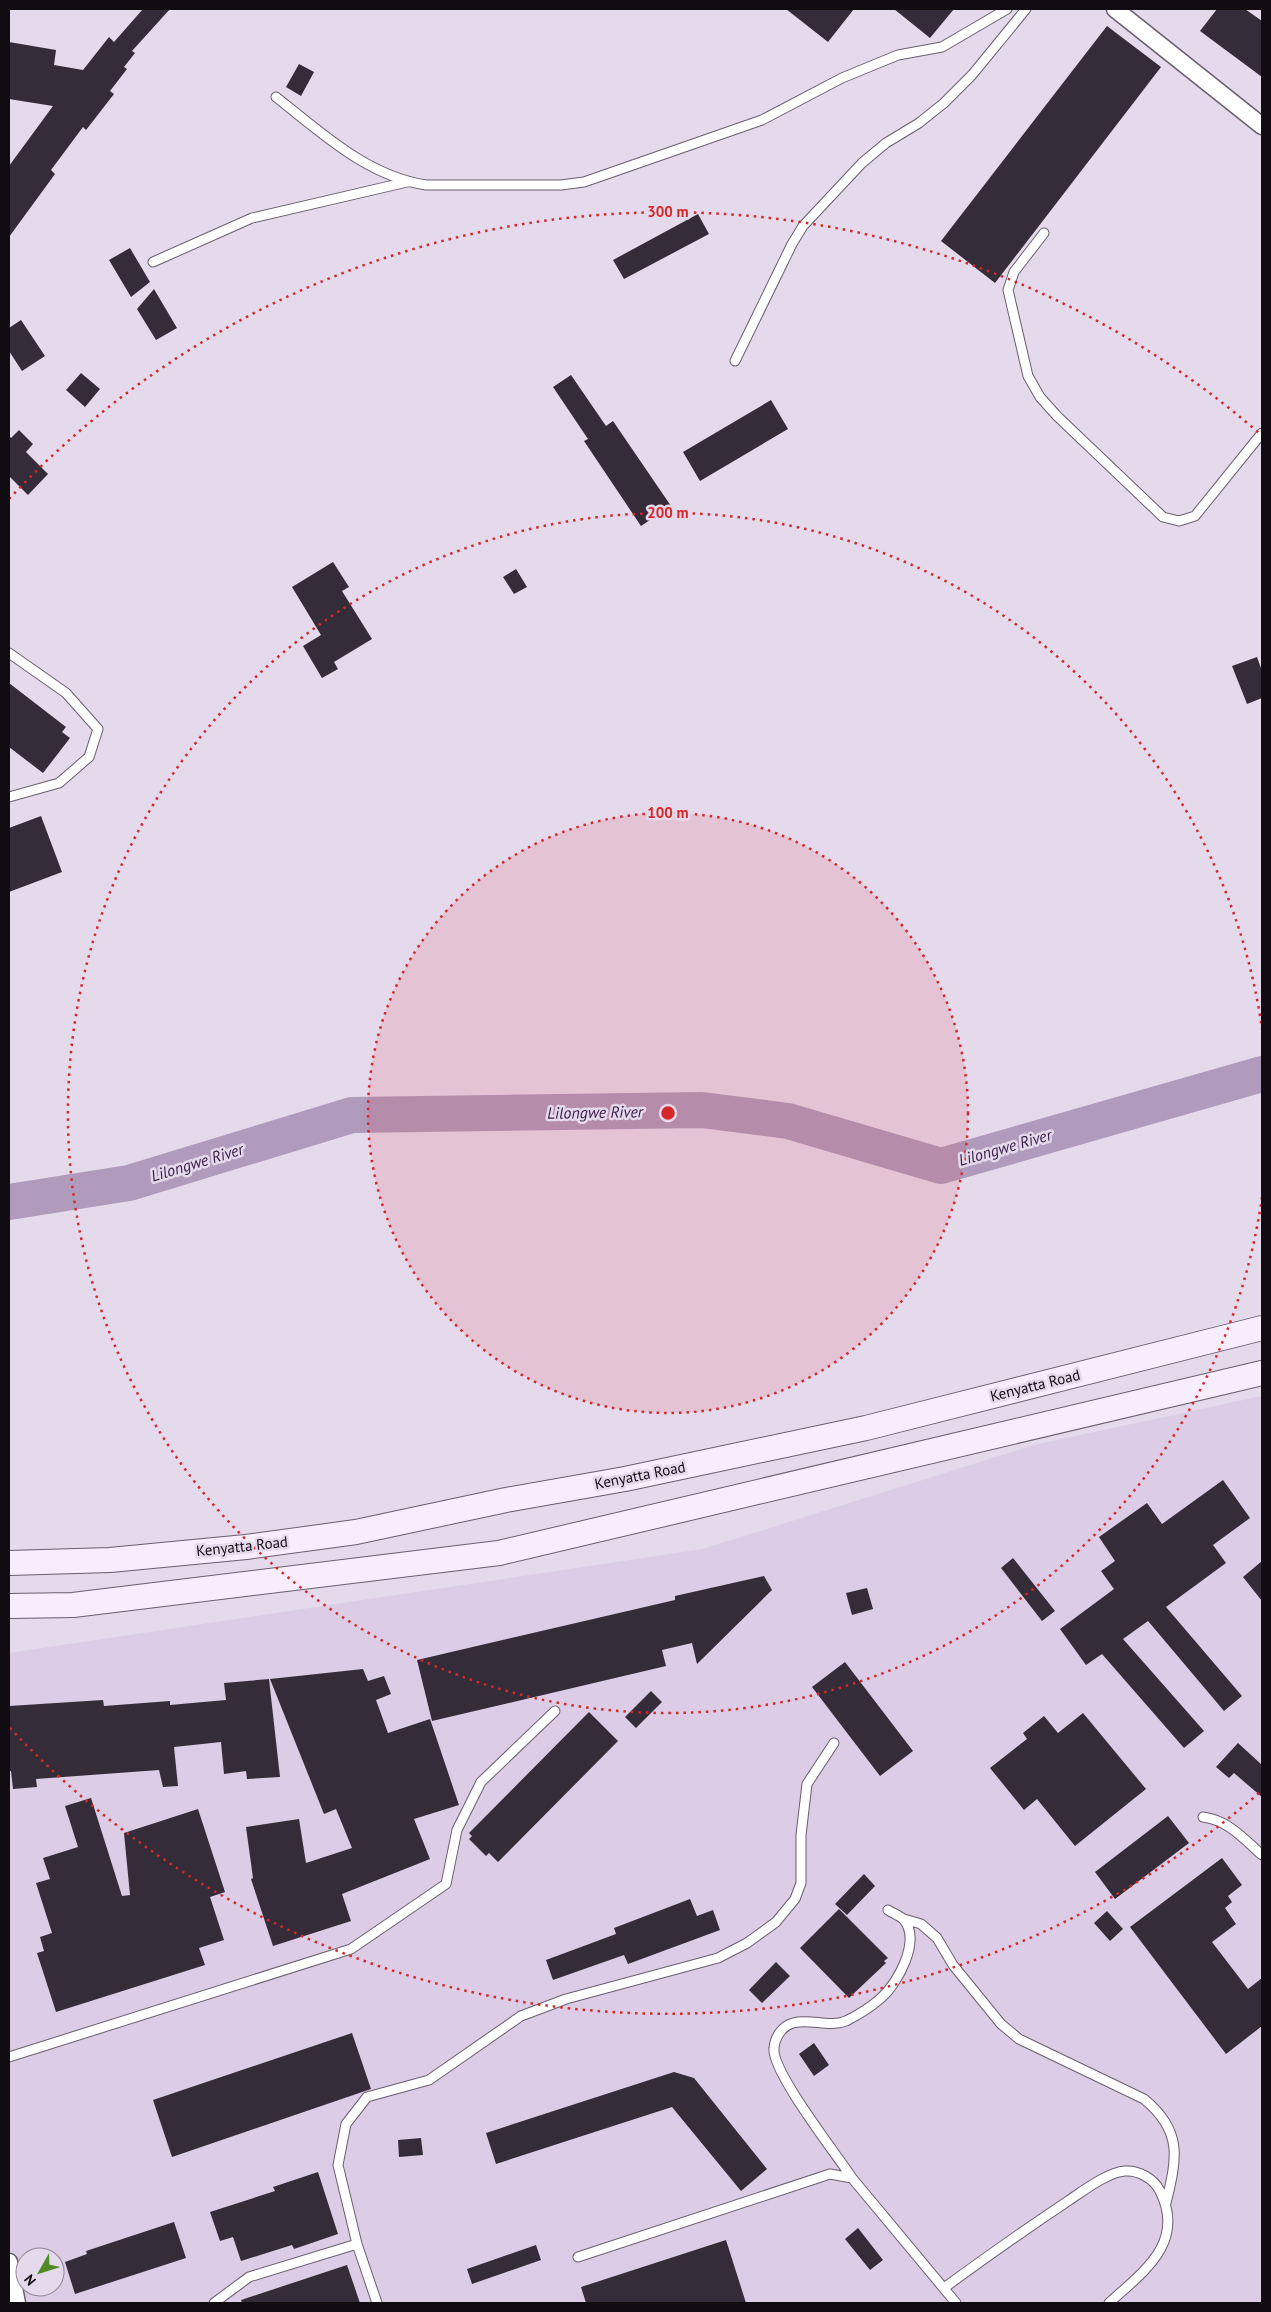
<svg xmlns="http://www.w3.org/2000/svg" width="1271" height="2312" font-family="'PT Sans',sans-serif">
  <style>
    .built { fill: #dccce5; fill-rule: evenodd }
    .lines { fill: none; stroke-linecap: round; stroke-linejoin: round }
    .river { stroke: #b19bbc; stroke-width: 36 }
    .building { fill: #352c3a }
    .service-casing { stroke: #695f6f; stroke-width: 11 }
    .minor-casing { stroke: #695f6f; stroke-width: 19 }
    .secondary-casing { stroke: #695f6f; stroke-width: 26 }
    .service { stroke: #fff; stroke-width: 9 }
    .minor { stroke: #fff; stroke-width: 16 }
    .secondary { stroke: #f8edfd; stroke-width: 24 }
    .ring { fill: none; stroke: #d62828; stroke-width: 2.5; stroke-dasharray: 2.5 5 }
    .labels { text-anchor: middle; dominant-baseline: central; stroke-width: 5; stroke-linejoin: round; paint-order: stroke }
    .street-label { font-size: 15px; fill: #100c12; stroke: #e5d9ec }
    .water-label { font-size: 16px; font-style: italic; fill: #3a1c47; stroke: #e5d9ec }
    .centre { fill: #d62828; stroke: #e5d9ec; stroke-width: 2.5 }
    .ring-label { font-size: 15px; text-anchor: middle; font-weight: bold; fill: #d62828; stroke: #e5d9ec; stroke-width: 5; stroke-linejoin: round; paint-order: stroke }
  </style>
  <rect width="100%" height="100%" fill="#e5d9ec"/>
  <!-- built -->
  <path class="built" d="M1262 1396V2303H9V1653L703 1549 1034 1445ZM25 2257H55V2287H25Z"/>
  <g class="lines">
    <!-- river -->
    <path class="river" d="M9 1202 129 1183 352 1115 702 1110 788 1121 941 1166 1262 1074"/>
  </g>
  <!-- building -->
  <path class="building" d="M143 9H170L132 51 135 53 124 67 127 69 110 91 114 94 86 130 83 127 51 170 55 174 9 237V166L53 106 9 99V42L56 50 54 65 83 70 109 37 114 42Z
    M786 9H854L828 42Z
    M894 9H954L930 38Z
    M1217 9H1245L1262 21V77L1200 31Z
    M1107 26 1161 67 995 283 941 241Z
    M299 64 314 72 301 96 286 87Z
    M698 214 709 234 624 279 613 260Z
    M130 248 150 282 131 297 109 260Z
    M154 289 177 328 156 340 137 309Z
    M21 320 45 356 22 371 9 351V328Z
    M81 373 100 389 85 407 66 390Z
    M571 375 606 426 613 421 671 506 641 526 584 441 588 439 553 387Z
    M771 400 788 429 700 481 683 452Z
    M19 430 33 444 26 452 48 474 28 495 9 476V436L11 438Z
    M333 562 349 587 342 591 372 639 334 662 338 669 322 678 303 646 321 635 292 587Z
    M516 569 527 587 514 594 503 577Z
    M1257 657 1262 671V698L1247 704 1232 666Z
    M9 683 66 727 62 732 70 738 43 773 9 747Z
    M41 816 62 872 9 892V828Z
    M1223 1480 1250 1518 1213 1545 1226 1563 1166 1607 1242 1696 1224 1711 1148 1621 1123 1639 1204 1731 1184 1748 1102 1654 1086 1665 1060 1629 1114 1589 1101 1571 1115 1561 1099 1537 1147 1503 1162 1524Z
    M1013 1558 1055 1611 1042 1621 1001 1568Z
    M1262 1561V1601L1243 1577Z
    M764 1576 772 1590 697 1664 692 1643 662 1650 666 1666 432 1721 417 1660 675 1600V1596Z
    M867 1588 873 1609 852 1615 846 1593Z
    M845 1662 913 1751 880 1776 812 1687Z
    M363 1669 368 1681 384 1676 391 1694 376 1700 388 1733 430 1719 459 1805 414 1819 430 1859 342 1894 351 1921 273 1946 251 1879 253 1878 246 1827 299 1819 306 1863 352 1848 336 1809 324 1814 270 1679Z
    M269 1679 280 1777 247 1779 246 1771 224 1774 221 1742 174 1747 178 1786 163 1787 159 1770 36 1779 37 1787 13 1789 11 1771H9V1706L103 1700 104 1706 170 1701V1705L226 1700 224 1683Z
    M651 1691 662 1702 636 1728 625 1717Z
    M589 1712 618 1741 498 1862 489 1853 486 1856 469 1839 472 1836 469 1833Z
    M1083 1713 1146 1789 1075 1846 1037 1799 1024 1810 990 1768 1027 1739 1023 1733 1044 1716 1058 1733Z
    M1238 1743 1262 1765V1797L1234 1773 1229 1778 1216 1767Z
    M91 1798 122 1896 130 1895 124 1833 198 1809 225 1892 210 1897 224 1940 199 1948 205 1965 56 2012 37 1953 44 1951 40 1937 52 1933 36 1883 50 1879 43 1858 78 1847 65 1806Z
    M1168 1816 1189 1843 1115 1899 1095 1872Z
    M1222 1858 1242 1885 1228 1896 1232 1902 1225 1908 1236 1924 1212 1942 1248 1989 1262 1978V2026L1226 2054 1130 1927Z
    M864 1874 875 1886 847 1915 835 1904Z
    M690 1899 697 1916 713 1910 720 1930 628 1964 624 1955 553 1980 546 1960 616 1934 614 1928Z
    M839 1909 888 1958 884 1961 886 1963 849 1998 800 1948Z
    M1107 1911 1123 1929 1110 1941 1094 1923Z
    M776 1962 790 1976 762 2003 749 1990Z
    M352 2033 371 2089 172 2157 153 2100Z
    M814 2043 829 2065 814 2076 799 2054Z
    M674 2072 694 2078 767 2169 741 2191 672 2107 496 2164 486 2133Z
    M421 2138 423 2155 399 2157 398 2140Z
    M318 2172 338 2234 294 2249 292 2245 241 2261 233 2237 220 2241 210 2212 275 2191 273 2187Z
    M174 2222 186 2258 75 2294 65 2262 87 2254 86 2251Z
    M858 2228 883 2260 870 2270 845 2239Z
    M726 2240 746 2303H586L581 2287Z
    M536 2245 541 2260 472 2284 467 2269Z
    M347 2265 360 2303H242L241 2300Z"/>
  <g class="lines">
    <defs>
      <path id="service" d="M276 97C322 133 367 176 426 185H561L584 182 762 120 842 78 898 55 942 47 1007 9
        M1044 233 1014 272 1008 290 1028 376 1040 397 1057 416 1163 517 1179 521 1195 516 1262 433
        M153 262 252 218 407 182
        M735 361 792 244 803 226 862 163 886 143 919 123 944 103 972 75 1026 9
        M9 653 66 693 98 729 89 757 59 783 9 797
        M1203 1817C1228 1820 1244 1839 1262 1855
        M904 1919 921 1924 937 1938 953 1965 1001 2024 1019 2039 1144 2099C1183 2131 1177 2158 1166 2203
        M9 2057 351 1949 446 1884 457 1830 481 1782 555 1711
        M852 2178C837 2155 771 2071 774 2048 775 2037 782 2026 793 2023 810 2018 829 2028 846 2021 858 2015 871 2007 881 1998 898 1983 921 1941 904 1920 901 1916 892 1913 888 1910
        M578 2257 830 2174 852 2178 956 2303
        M944 2288C985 2258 1026 2229 1068 2201 1083 2191 1108 2172 1125 2171 1139 2170 1154 2179 1160 2191 1186 2243 1143 2272 1109 2303
        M214 2303 249 2277 357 2244
        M377 2303 357 2244 338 2165 346 2124 367 2097 429 2080 521 2016 566 1999 718 1958 747 1943 776 1922 795 1899 801 1883V1835L807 1784 834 1743"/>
      <path id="minor" d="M1115 9 1262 126
        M9 2262 17 2303"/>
      <path id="secondary" d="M9 1563 110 1560 246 1547 356 1532 506 1500 625 1479 866 1428 1262 1328
        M9 1606 73 1605 499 1553 1262 1373"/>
    </defs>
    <!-- service casing -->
    <use href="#service" class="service-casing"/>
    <!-- minor casing -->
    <use href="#minor" class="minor-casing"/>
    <!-- secondary casing -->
    <use href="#secondary" class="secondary-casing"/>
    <!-- service -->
    <use href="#service" class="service"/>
    <!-- minor -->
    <use href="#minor" class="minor"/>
    <!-- secondary -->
    <use href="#secondary" class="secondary"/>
  </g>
  <!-- distance rings -->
  <circle cx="668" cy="1113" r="300" fill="#d62828" fill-opacity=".12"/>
  <g class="ring">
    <circle cx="668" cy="1113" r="300"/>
    <path d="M1262 1197A600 600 0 1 1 1262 1029"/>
    <path d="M1259 1793A901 901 0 0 1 9 1727M9 499A901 901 0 0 1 1259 433"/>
  </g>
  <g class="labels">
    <!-- street labels -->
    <g class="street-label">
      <text transform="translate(1035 1385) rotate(-14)">Kenyatta Road</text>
      <text transform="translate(640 1475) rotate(-11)">Kenyatta Road</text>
      <text transform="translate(242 1546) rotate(-6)">Kenyatta Road</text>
    </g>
    <!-- water labels -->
    <g class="water-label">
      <text transform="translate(595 1112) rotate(-1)">Lilongwe River</text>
      <text transform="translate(1005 1147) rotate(-16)">Lilongwe River</text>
      <text transform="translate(197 1162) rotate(-17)">Lilongwe River</text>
    </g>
  </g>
  <circle cx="668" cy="1113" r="8" class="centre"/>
  <g class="ring-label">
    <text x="668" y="217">300 m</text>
    <text x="668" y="518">200 m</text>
    <text x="668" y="818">100 m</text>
  </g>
  <!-- border -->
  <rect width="1271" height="2312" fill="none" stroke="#100c12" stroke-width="20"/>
  <!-- north arrow -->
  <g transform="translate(40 2272) rotate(231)"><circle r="24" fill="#e5d9ec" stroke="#908795"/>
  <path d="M0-4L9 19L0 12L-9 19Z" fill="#528b26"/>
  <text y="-8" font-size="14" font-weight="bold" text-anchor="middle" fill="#100c12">N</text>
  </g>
</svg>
